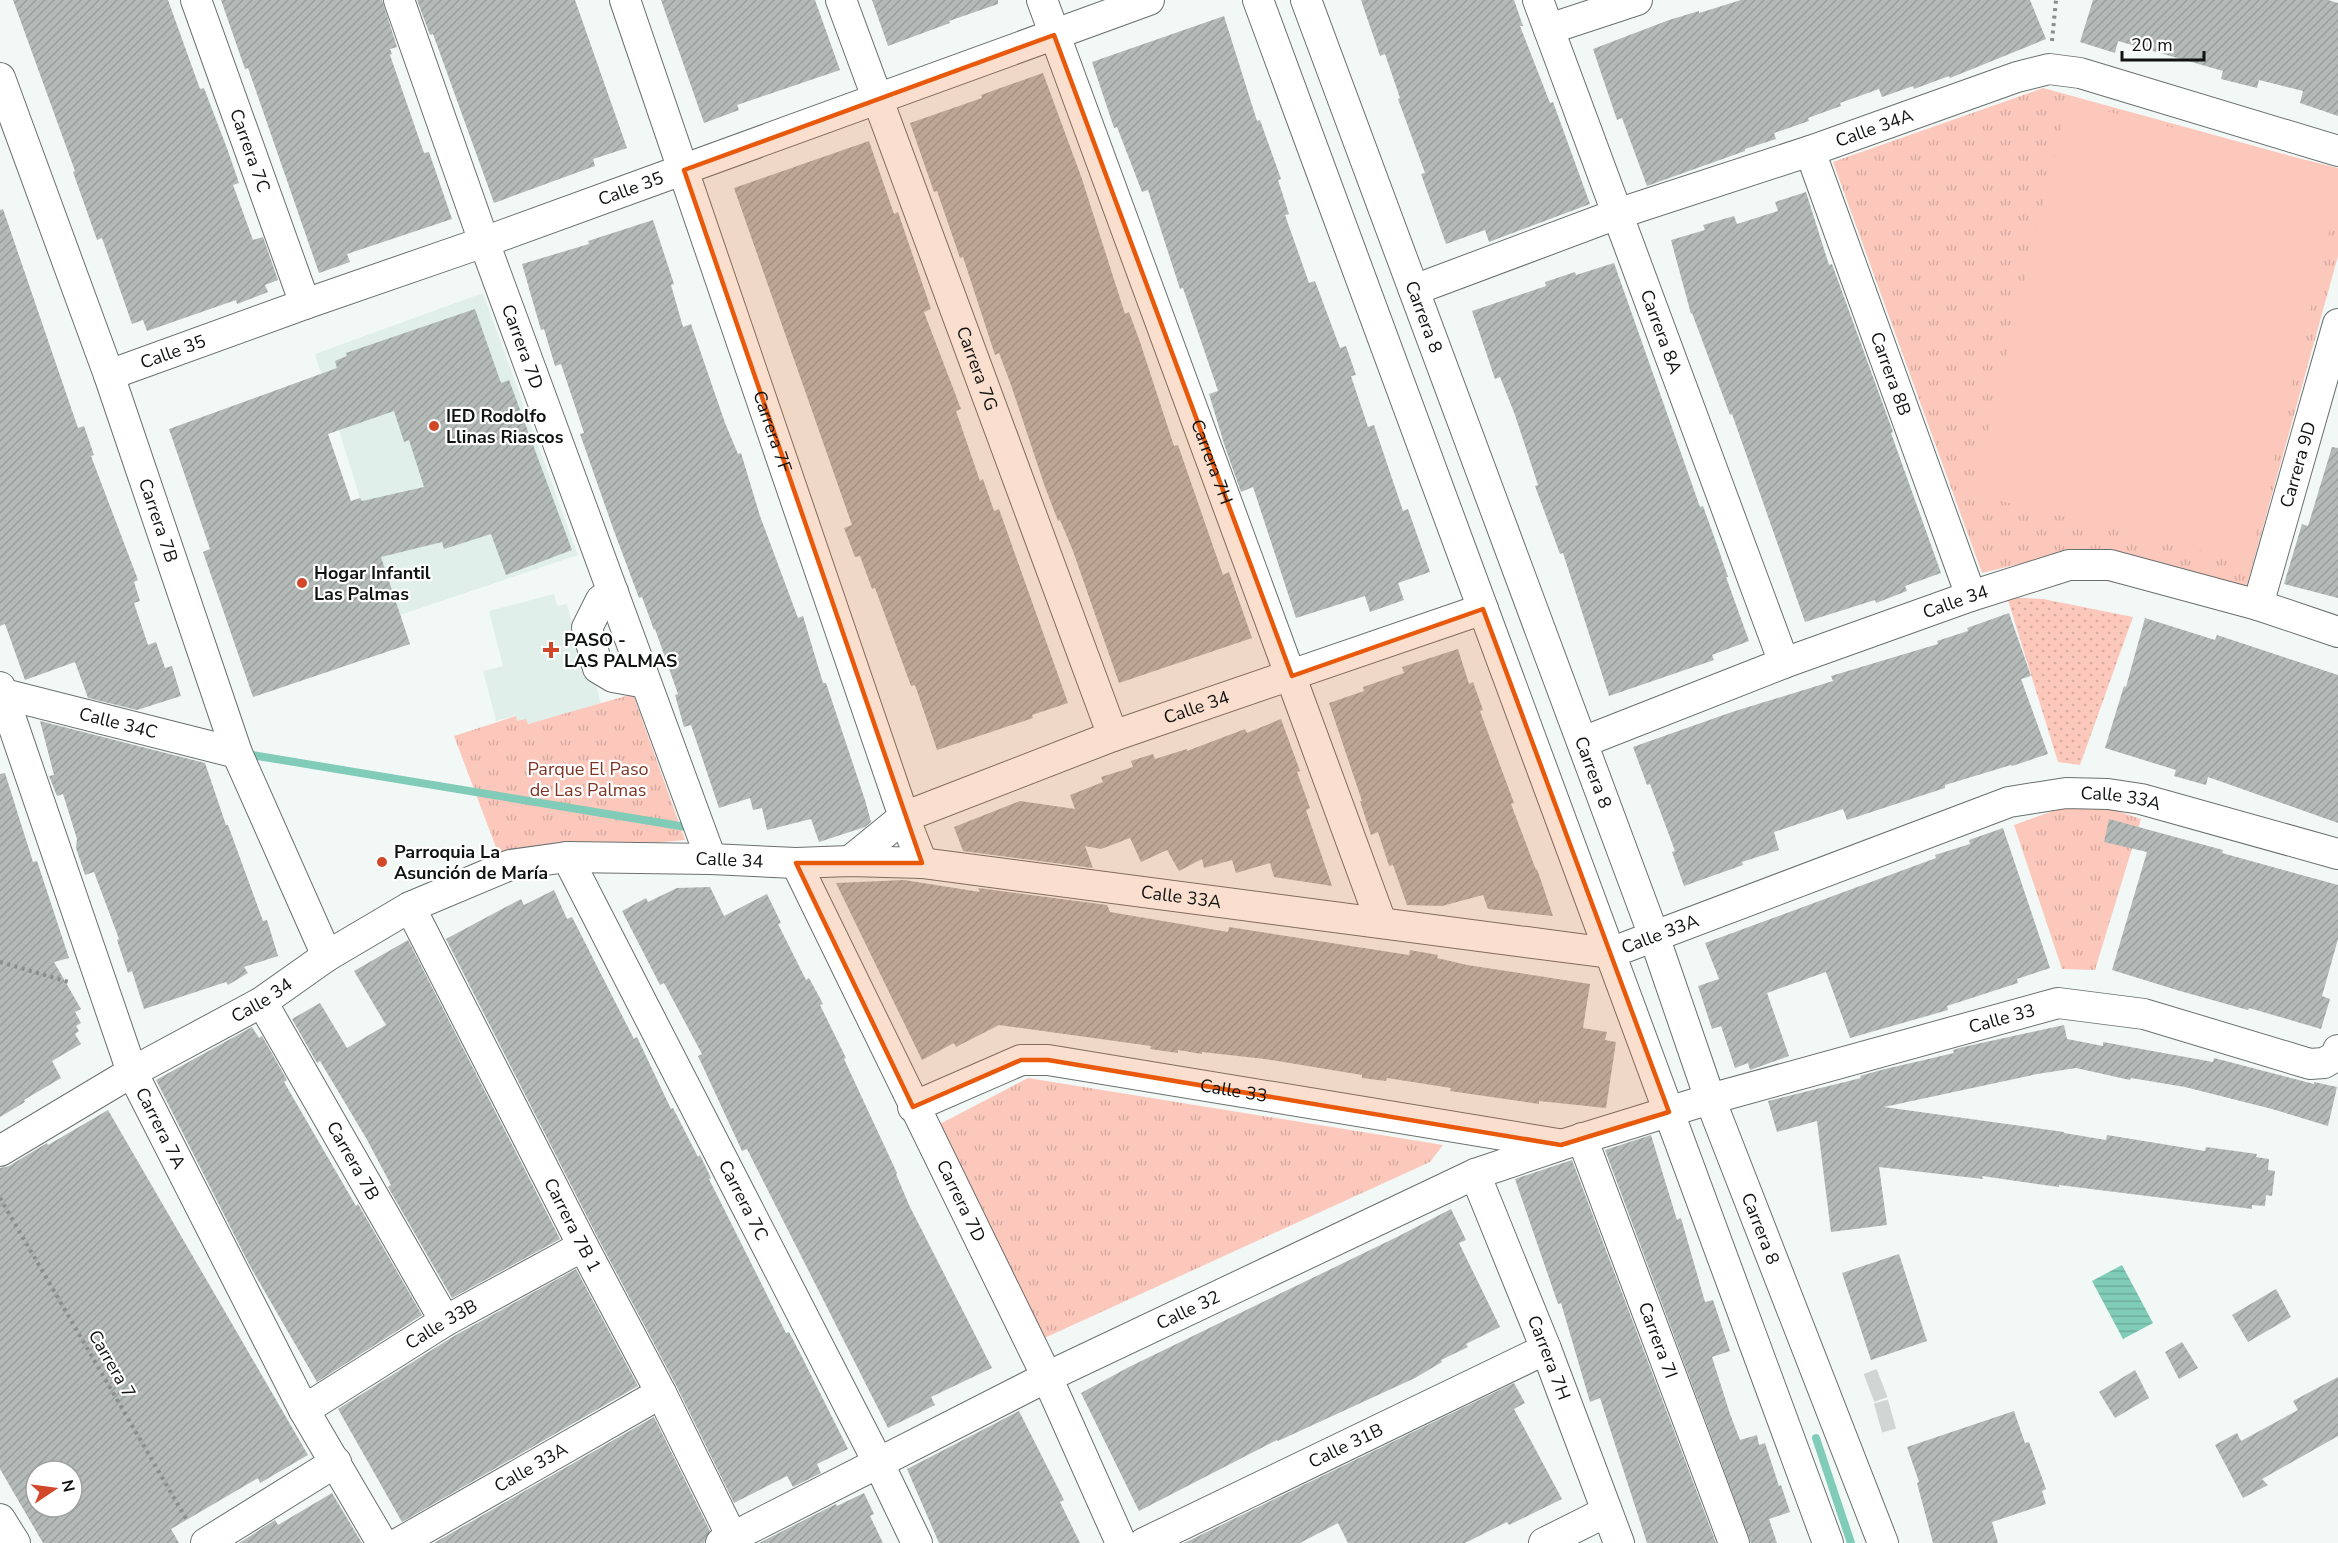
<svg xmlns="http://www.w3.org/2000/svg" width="2338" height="1543" font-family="'Nunito Sans',sans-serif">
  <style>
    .built { fill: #e0efea }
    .grass { fill: url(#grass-tufts) }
    .garden { fill: url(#garden-dots) }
    .pitch { fill: #fcc8bc }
    .water { fill: url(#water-rules) }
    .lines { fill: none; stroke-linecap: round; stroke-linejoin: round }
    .stream { stroke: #80ccb8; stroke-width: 8 }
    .building { fill: url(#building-hatch); fill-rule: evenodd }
    .minor-tunnel { stroke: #d0d6d4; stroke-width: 30; stroke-dasharray: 30 15; stroke-linecap: butt }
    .minor-casing { stroke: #6a706e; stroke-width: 32 }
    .path { stroke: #898d8c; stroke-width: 4; stroke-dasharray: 3 4.5; stroke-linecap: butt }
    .minor { stroke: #fff; stroke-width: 30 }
    .marked { fill: #e8590c; fill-opacity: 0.2; stroke: #e8590c; stroke-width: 4.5; stroke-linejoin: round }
    .poi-dot { fill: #d2472a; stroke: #fff; stroke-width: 2 }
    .labels { text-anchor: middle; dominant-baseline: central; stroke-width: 4.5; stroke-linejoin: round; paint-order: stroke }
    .street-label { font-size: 18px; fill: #101312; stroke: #fff }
    .poi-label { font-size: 18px; font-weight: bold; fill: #101312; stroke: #fff; text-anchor: start }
    .park-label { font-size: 18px; fill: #813323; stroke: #fff }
  </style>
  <defs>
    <pattern id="grass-tufts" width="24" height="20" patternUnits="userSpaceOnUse" patternTransform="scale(1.5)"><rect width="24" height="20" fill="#fcc8bc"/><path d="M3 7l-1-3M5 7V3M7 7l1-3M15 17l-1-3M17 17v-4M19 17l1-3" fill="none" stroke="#d7aba1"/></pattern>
    <pattern id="garden-dots" width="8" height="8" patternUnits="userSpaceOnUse" patternTransform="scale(1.5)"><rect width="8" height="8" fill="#fcc8bc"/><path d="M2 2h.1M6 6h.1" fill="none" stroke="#d7aba1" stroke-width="1.8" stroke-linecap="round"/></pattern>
    <pattern id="water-rules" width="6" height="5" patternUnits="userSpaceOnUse" patternTransform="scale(1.5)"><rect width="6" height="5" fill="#80ccb8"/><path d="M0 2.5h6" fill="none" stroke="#6eae9d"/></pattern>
    <pattern id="building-hatch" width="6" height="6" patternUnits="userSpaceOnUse" patternTransform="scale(1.5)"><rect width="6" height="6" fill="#b4bab8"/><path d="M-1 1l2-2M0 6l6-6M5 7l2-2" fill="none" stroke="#9a9f9d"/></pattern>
  </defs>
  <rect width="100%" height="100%" fill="#f2f8f6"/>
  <!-- built -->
  <path class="built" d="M483 293 578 555 400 615 360 498 315 354Z
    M554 594 557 606 567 604 573 626 591 666 601 704 527 724 517 721 515 716 496 721 483 671 503 666 489 611Z"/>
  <!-- grass -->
  <path class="grass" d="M2043 88 2338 169V256L2240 610 2023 563 1982 573 1833 162Z
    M633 694 685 840 500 858 454 736 516 716 517 721 526 719 528 724Z
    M2064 807 2108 808 2141 819 2095 970 2062 969 2014 825Z
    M1028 1078 1443 1145 1430 1162 1040 1340 938 1125Z"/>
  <!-- garden -->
  <path class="garden" d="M2007 597 2043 599 2133 617 2080 765 2058 762Z"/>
  <!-- pitch -->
  <path class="pitch" d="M2068 102 2338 168V196L2249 562 1973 494Z"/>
  <!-- water -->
  <path class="water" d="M2122 1265 2153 1323 2123 1339 2092 1281Z"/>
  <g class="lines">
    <!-- stream -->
    <path class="stream" d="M246 754 692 828
      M1816 1438 1851 1543"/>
  </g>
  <!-- building -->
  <path class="building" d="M13 0H168L200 89 204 88 228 151 239 183 233 185 253 240 263 237 278 280 265 285 268 292 237 304 236 300 147 331 143 320 132 324 102 238 97 240 73 172 75 171Z
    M221 0H382L397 47 390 49 392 54 390 55 424 153 429 152 452 219 347 254 350 262 319 273 248 68 245 69Z
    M417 0H575L627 148 593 159 595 166 494 203 433 34 430 35Z
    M661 0H815L840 70 737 105 739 110 704 123Z
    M872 0H998V4L949 21 950 23 888 46Z
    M1361 0H1514L1523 26H1520L1550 103 1553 102 1590 204 1489 242 1485 230 1446 244 1421 174 1425 173 1398 99 1400 98 1385 54 1380 56Z
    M1741 0H2030L2046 39 1950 78 1949 76 1914 89 1913 86 1882 97 1879 89 1840 103 1841 106 1808 118 1809 121 1774 133 1776 139 1745 149V151L1647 186 1622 118 1617 120 1593 49 1669 20 1699 11V13Z
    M2093 0H2328L2338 3V116L2300 103 2303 91 2259 80 2257 88 2221 79 2223 71 2118 41 2115 53 2080 42Z
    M1224 16 1257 121 1260 120 1281 179 1278 180 1289 214 1285 215 1309 283 1315 281 1340 348 1346 346 1356 375 1351 376 1368 427 1374 425 1403 511 1408 509 1430 572 1398 583 1404 600 1370 612 1365 596 1296 618 1253 487 1241 492 1225 447 1209 394 1218 391 1183 288 1180 289 1148 190 1142 192 1117 127 1114 128 1092 62Z
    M1043 73 1082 179 1125 314 1129 312 1140 342 1174 446 1178 445 1223 575 1229 572 1252 638 1119 683 1073 551 1060 520 1058 521 1045 487 1011 385 999 353 995 355 963 257 960 258 937 191 934 192 910 123 982 98 981 95Z
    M869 141 894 214 898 212 931 309 924 312 961 409 956 411 980 481 983 479 994 511 999 509 1068 703 1032 715 1033 718 937 750 915 685 911 686 875 588 872 589 860 556 855 557 844 528 852 525 734 188Z
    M1806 192 1829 265 1832 264 1893 432 1891 433 1941 573 1905 586 1907 591 1876 603 1875 600 1805 622 1732 414 1730 415 1692 313 1691 314 1671 240 1705 230 1703 225 1734 216 1737 224 1778 211 1775 202Z
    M3 209 78 428 84 426 94 455 91 456 138 580 134 582 140 601 134 603 148 645 156 642 165 668 172 666 181 696 137 710 88 698 75 662 25 680 5 624 0 626V210Z
    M653 220 674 284 671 285 683 327 691 324 725 423 738 454 741 453 760 516 798 618 803 616 823 683H826L865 800 871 822 865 827 819 842 811 819 767 830 762 808 753 810 750 798 719 808 691 725 684 727 675 695 678 694 655 629 654 630 642 597 639 598 614 531 580 434 584 433 561 364 555 366 544 329 541 330 522 264 589 244 588 241Z
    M1614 263 1700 507 1703 506 1716 542 1728 577H1726L1749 641 1712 655 1714 660 1609 696 1563 553 1560 554 1535 486 1538 485 1515 415 1500 377 1495 379 1472 311 1546 286 1545 282 1575 272 1576 275Z
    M475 309 501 383 509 380 572 550 506 575 491 534 444 549 442 542 381 557 410 644 253 697 203 552 210 549 169 429 337 368 335 361 347 356 346 353ZM394 411 404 442 409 440 424 487 362 501 360 498 351 501 328 434Z
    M2332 447 2338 448V598L2284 584 2302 524 2308 526Z
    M2009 613 2031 676 2021 679 2048 754 2012 766 2011 765 1945 785V788L1847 820 1843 809 1774 832 1779 850 1742 862 1743 865 1684 886 1672 852 1675 851 1650 784 1647 785 1633 747 1732 712 1833 681 1831 676 1938 644 1937 641 1968 631 1967 628Z
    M2145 618 2215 640 2217 635 2338 675V823L2208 777 2206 785 2174 776 2176 770 2105 748 2124 686 2126 687Z
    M1458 649 1469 684 1473 682 1483 710 1480 711 1514 803 1511 804 1536 870 1537 869 1553 916 1488 909 1483 895 1442 906 1407 905 1393 865 1389 866 1378 832 1371 835 1360 801H1362L1329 703 1364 691 1363 687 1404 673 1402 667Z
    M1281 719 1300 771 1297 772 1310 808 1306 810 1332 886 1274 877 1270 863 1236 873 1232 860 1204 868 1202 859 1179 871 1167 850 1141 862 1130 838 1101 849 1085 846 1093 868 963 851 954 827 1020 801 1075 809 1070 795 1103 782 1101 777 1133 767 1131 761 1153 754 1155 759 1187 749V751L1245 729 1247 733Z
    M40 721 205 763 226 825H228L263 921 267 920 278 956 244 967 248 973 228 985 226 982 144 1009 132 971 128 973 117 940 119 939 94 872 85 875 76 848 77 839 63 794 57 796 49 776 54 775Z
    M5 773 33 862 37 861 69 958 54 962 81 1009 75 1012 81 1023 76 1026 79 1031 75 1034 81 1044 52 1061 61 1078 24 1100 25 1102 0 1117V774Z
    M2109 819 2190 841 2223 850 2222 853 2338 885V939L2322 996 2330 999 2321 1029 2249 1008 2248 1010 2180 991 2112 970 2147 852 2104 842Z
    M2003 828 2050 968 2017 979 2018 983 1947 1006 1948 1010 1850 1038 1826 972 1767 993 1789 1056 1750 1070 1748 1063 1735 1068 1721 1026 1712 1029 1698 986 1719 979 1705 943 1936 858 1935 855 1970 844 1969 840Z
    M904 880 980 892 978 888 1107 905 1110 912 1228 932 1229 927 1409 955 1410 950 1438 955 1437 958 1467 965 1590 984 1583 1028 1607 1032 1605 1040 1616 1042 1606 1108 1539 1101V1104L1450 1091 1451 1088 1387 1078 1386 1081 1362 1078V1075L1265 1059 1202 1052V1054L1178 1050V1053L1150 1049 1151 1046 999 1025 956 1047 954 1043 922 1060 836 883Z
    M710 887 724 916 767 894 781 923 778 924 806 980 809 978 823 1004 820 1005 846 1058 844 1059 897 1173 896 1174 909 1205 992 1368 931 1397 935 1405 888 1428 747 1149 742 1151 698 1056 702 1054 664 983 660 985 622 911 646 898 648 902 677 888Z
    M554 890 567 919 572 917 634 1039 637 1037 671 1109 673 1108 698 1157 700 1155 711 1178 709 1179 786 1333 789 1332 800 1353 848 1449 817 1464 821 1473 793 1487 787 1476 734 1503 676 1385 598 1238 446 939 521 899 524 905Z
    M408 940 560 1239 452 1298 388 1187 391 1185 366 1138 320 1061 317 1063 292 1019 320 1003 347 1048 386 1025 354 971Z
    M2064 1025 2067 1039 2103 1046V1042L2213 1062 2214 1058 2314 1084V1082L2337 1087 2328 1126 2272 1109 2185 1087 2131 1078 2130 1080 2076 1068 2037 1074 1884 1107 2064 1132V1133L2106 1140 2107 1135 2205 1151 2206 1147 2257 1154 2256 1157 2269 1159 2268 1170 2275 1171 2272 1196 2266 1195 2265 1206 2252 1205V1209L2059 1185V1187L1982 1176 1983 1179 1879 1167 1887 1225 1831 1232 1817 1121 1777 1132 1768 1101 1861 1078 1860 1076 1881 1070 1954 1053 1953 1050 1963 1047Z
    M252 1027 259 1038 262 1036 287 1080 284 1082 356 1206 358 1204 422 1315 317 1382 250 1266 156 1080Z
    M108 1110 308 1455 260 1483 258 1478 171 1529 179 1543H43L0 1469V1168L9 1166 47 1143 48 1145ZM36 1471H72V1507H36Z
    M1651 1135 1677 1220 1681 1218 1705 1302 1713 1300 1730 1351 1712 1357 1730 1414 1740 1440 1757 1435 1759 1445 1765 1443 1779 1486 1781 1485 1790 1512 1769 1519 1777 1543H1751L1605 1150Z
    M1572 1160 1716 1543H1647L1600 1398 1590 1402 1561 1303 1558 1304 1515 1179Z
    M1451 1209 1466 1240 1459 1243 1500 1327 1466 1344 1468 1347 1441 1360 1442 1362 1415 1378 1278 1441 1277 1440 1139 1511 1081 1393 1129 1367 1399 1236Z
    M1899 1254 1927 1341 1871 1360 1842 1273Z
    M576 1269 638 1386 402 1522 338 1409 454 1336Z
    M2276 1289 2291 1317 2248 1342 2232 1315Z
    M2182 1342 2198 1368 2179 1379 2165 1352Z
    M2135 1370 2149 1398 2115 1418 2099 1392Z
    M2338 1377V1436L2262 1479 2268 1485 2243 1498 2215 1445 2237 1433 2241 1441 2298 1410 2293 1401Z
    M1514 1383 1525 1403 1514 1409 1562 1499 1509 1525 1507 1522 1465 1543H1348L1338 1523 1300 1543H1184Z
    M1019 1411 1064 1500 1060 1502 1080 1543H939L907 1469Z
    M2014 1411 2025 1443 2029 1442 2046 1489 2042 1491 2046 1504 1992 1522 1998 1543H1933L1917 1483 1919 1482 1907 1447Z
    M654 1417 710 1531 704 1543H434Z
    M332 1493 362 1543H239L275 1520 278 1525Z
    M864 1493 874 1514 870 1516 883 1543H759L836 1504 837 1506Z"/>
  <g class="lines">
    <!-- minor-tunnel -->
    <path class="minor-tunnel" d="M1869 1388 1882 1383
      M1878 1418 1892 1414"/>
    <defs>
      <g id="minor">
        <path id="s1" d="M196 0 305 304"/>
        <path id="s2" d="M399 0 484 242 711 859"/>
        <path id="s3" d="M625 0 904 817 922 863"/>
        <path id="s4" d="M841 0 1113 736"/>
        <path id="s5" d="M1042 0 1381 922"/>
        <path d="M1258 0 1828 1543"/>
        <path id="s6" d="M1306 0 1654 936 1710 1099 1883 1543"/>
        <path id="s7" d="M1538 0 1784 663"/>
        <path d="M1549 29 1637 0"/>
        <path id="s8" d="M0 78 109 375 237 753 327 956"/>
        <path id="s9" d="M1810 151 1971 596"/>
        <path id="s10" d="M1414 290 1617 214 1810 151 2017 77 2049 69 2080 73 2338 151"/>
        <path id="s11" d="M109 375 305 304 484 242 1149 0"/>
        <path d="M613 592 601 600 587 628 598 668 613 677 646 683"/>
        <path id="s12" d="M2258 605 2338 324"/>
        <path id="s13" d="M0 687 132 1072 304 1410 382 1543"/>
        <path id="s14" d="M0 693 237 753"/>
        <path id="s15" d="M1583 742 1784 663 1971 596 2069 565H2110L2258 605 2338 632"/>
        <path id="s16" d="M567 857 879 1464 917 1543"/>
        <path id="s17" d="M850 861 904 817 1113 736 1483 609"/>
        <path id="s18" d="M796 863 1047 1377 1121 1543"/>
        <path id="s19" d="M410 907 583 1246 661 1393 735 1543"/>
        <path id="s20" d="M262 1002 445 1321"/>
        <path id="s21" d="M913 1107 1021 1060H1048L1558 1144"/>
        <path id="s22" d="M1582 1138 1734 1543"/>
        <path id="s23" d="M0 1151 132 1072 262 1002 327 956 410 907 510 865 567 857 711 859 796 863 850 861 922 863 1610 953 2009 802 2066 793 2108 794 2141 799 2338 854"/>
        <path id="s24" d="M1475 1174 1546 1349 1619 1543"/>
        <path id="s25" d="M304 1410 445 1321 583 1246"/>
        <path d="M0 1519 15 1543"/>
        <path d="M206 1543 336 1462"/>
        <path id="s26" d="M399 1543 661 1393"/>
        <path id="s27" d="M721 1543 1047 1377 1475 1174 1561 1145 1710 1099 2058 1003 2144 1014 2310 1064 2324 1063 2336 1056 2338 1050"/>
        <path id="s28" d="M1144 1543 1546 1349"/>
        <path d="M1544 1543 1606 1512"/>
      </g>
    </defs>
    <!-- minor casing -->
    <use href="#minor" class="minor-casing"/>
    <!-- path -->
    <path class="path" d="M2052 41 2056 0
      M0 962 72 983
      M0 1198 188 1522"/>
    <!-- minor -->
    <use href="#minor" class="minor"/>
  </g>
  <!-- marked area -->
  <path class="marked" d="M1054 35 1292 676 1483 609 1669 1112 1561 1145 1048 1060H1021L913 1107 796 863H922L684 170Z"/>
  <!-- markers -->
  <g class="poi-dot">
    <circle cx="434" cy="426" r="6"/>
    <circle cx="302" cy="583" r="6"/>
    <path d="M548 641h6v6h6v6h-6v6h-6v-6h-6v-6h6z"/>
    <circle cx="382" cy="862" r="6"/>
  </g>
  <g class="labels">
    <!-- street labels -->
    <g class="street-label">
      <text stroke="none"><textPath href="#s10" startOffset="488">Calle 34A</textPath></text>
      <text stroke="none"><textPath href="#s1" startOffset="160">Carrera 7C</textPath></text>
      <text stroke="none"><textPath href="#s11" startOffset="554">Calle 35</textPath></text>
      <text stroke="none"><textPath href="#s6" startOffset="338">Carrera 8</textPath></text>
      <text stroke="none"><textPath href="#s7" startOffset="354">Carrera 8A</textPath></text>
      <text stroke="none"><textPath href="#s2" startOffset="368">Carrera 7D</textPath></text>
      <text stroke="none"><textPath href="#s11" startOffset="68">Calle 35</textPath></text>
      <text stroke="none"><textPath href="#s4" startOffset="393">Carrera 7G</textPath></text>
      <text stroke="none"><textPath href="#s9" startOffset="237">Carrera 8B</textPath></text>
      <text stroke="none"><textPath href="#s3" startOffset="456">Carrera 7F</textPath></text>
      <text stroke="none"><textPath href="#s5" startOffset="492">Carrera 7H</textPath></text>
      <text stroke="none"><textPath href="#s12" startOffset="146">Carrera 9D</textPath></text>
      <text stroke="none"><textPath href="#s8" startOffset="470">Carrera 7B</textPath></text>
      <text stroke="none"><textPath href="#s15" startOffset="398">Calle 34</textPath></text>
      <text stroke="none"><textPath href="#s17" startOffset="382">Calle 34</textPath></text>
      <text stroke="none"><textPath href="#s14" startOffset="122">Calle 34C</textPath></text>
      <text stroke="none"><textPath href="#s6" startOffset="824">Carrera 8</textPath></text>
      <text stroke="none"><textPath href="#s23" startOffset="2232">Calle 33A</textPath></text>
      <text stroke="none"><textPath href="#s23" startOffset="806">Calle 34</textPath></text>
      <text stroke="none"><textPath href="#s23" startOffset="1260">Calle 33A</textPath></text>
      <text stroke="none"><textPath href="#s23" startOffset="1746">Calle 33A</textPath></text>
      <text stroke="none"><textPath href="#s23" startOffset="302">Calle 34</textPath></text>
      <text stroke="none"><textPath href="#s27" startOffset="1389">Calle 33</textPath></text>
      <text stroke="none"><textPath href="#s21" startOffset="333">Calle 33</textPath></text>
      <text stroke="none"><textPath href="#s13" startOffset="470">Carrera 7A</textPath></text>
      <text stroke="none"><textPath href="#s20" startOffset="183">Carrera 7B</textPath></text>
      <text stroke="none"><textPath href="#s16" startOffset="386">Carrera 7C</textPath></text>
      <text stroke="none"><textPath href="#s18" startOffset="376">Carrera 7D</textPath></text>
      <text stroke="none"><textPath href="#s19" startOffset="357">Carrera 7B 1</textPath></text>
      <text stroke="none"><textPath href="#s6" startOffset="1310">Carrera 8</textPath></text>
      <text stroke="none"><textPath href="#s27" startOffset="522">Calle 32</textPath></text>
      <text stroke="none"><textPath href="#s25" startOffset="162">Calle 33B</textPath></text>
      <text stroke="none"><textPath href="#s22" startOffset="216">Carrera 7I</textPath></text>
      <text stroke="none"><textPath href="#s24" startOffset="198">Carrera 7H</textPath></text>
      <text transform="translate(112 1364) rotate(60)">Carrera 7</text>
      <text stroke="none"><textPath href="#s28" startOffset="224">Calle 31B</textPath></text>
      <text stroke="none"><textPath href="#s26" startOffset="152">Calle 33A</textPath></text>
    </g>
    <!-- poi labels -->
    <g class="poi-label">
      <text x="446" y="416">IED Rodolfo<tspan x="446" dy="21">Llinas Riascos</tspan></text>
      <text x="314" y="573">Hogar Infantil<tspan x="314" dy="21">Las Palmas</tspan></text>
      <text x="564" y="640">PASO -<tspan x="564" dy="21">LAS PALMAS</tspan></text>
      <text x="394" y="852">Parroquia La<tspan x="394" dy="21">Asunción de María</tspan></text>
    </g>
    <!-- park labels -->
    <g class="park-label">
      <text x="588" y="769">Parque El Paso<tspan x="588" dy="21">de Las Palmas</tspan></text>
    </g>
  </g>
  <!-- north arrow -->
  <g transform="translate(54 1489) rotate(77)"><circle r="28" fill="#ffffff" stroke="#9fa1a0" stroke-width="1.5"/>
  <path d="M0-4.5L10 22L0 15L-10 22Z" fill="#d2472a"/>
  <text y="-9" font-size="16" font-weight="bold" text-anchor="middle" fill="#101312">N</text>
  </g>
  <!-- scale -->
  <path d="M2122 51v9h82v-9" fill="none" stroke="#101312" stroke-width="3"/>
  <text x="2131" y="51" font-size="18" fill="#101312" stroke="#ffffff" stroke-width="4.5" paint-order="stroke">20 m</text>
</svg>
